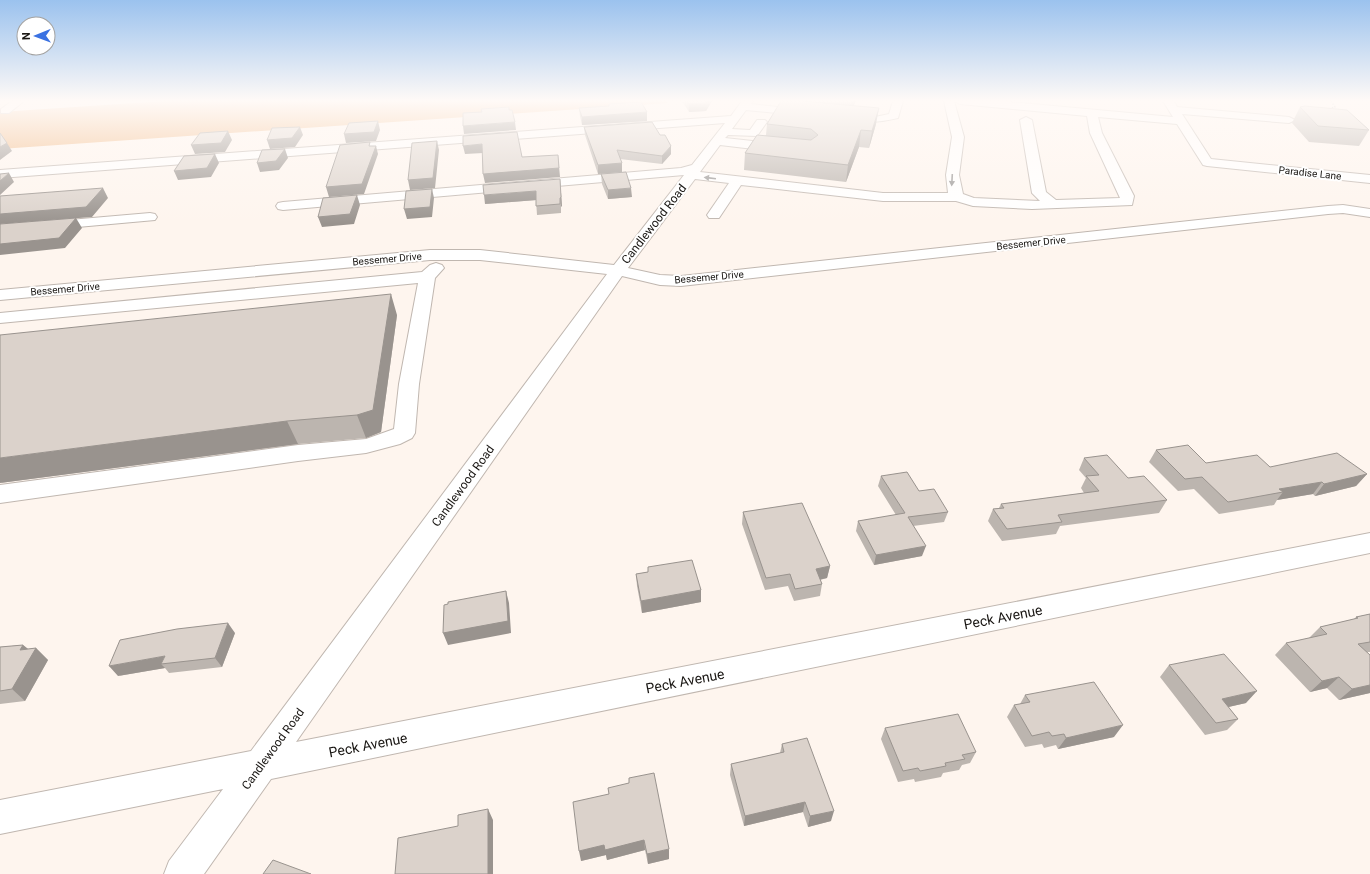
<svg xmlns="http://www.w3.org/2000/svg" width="1370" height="874" font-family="Roboto,sans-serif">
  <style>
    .green { fill: #f0b782 }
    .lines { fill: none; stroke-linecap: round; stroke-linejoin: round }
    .minor-casing { stroke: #c0b7b0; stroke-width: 2 }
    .path { stroke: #847f7a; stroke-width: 1.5; stroke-dasharray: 1.5 1.5; stroke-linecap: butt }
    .minor { fill: #fff; fill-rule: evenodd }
    .wall { fill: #bcb5af }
    .shaded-wall { fill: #99938e }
    .building { fill: #dbd2cb; stroke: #99938e }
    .oneway { fill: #989695 }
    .labels { text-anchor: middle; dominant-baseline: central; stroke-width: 4; stroke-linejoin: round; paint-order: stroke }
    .far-street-label { font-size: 10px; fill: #191613; stroke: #fff }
    .street-label { font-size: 12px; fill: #191613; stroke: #fff }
    .near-street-label { font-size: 14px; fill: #191613; stroke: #fff }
  </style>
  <rect width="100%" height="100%" fill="#fef5ee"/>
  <!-- green -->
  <path class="green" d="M164 101H667L668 103 0 149V112Z"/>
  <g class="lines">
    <defs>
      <path id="minor" d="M12 101H24L9 113H1V109Z
        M742 101H753L751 104 806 110 811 113 806 116 746 110 732 129 750 130 757 120H765L767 122 757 136 728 135 725 138 780 144 784 145 786 148 784 151 780 152 720 145 700 172 883 193H948L946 175 952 137 944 101H954L964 137 959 175 963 194 974 198 1040 201 1032 193 1020 120 1026 117 1032 120 1046 192 1056 200 1120 198 1090 133 1087 116 960 104 955 101H1000L1173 117 1163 101H1174L1177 107 1289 117 1295 120 1289 123 1182 114 1211 159 1370 175V183L1207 166 1203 165 1177 124 1098 117 1102 133 1134 196 1132 205 1032 209 973 206 956 201H883L741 185 719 218H709L707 215 729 183 695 179 628 268 660 275 681 276 1328 206 1343 205 1370 209V217L1343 213 1328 214 681 286 660 285 622 276 296 742 1370 533V553L271 779 204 874H164L169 861 223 789 0 834V800L251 751 607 274 480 260H430L0 300V290L430 250H480L614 265 684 175 283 210 278 209 276 206 278 203 283 202 681 168 692 165 725 123 0 178V170L731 116Z
        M893 101H903L898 118C886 121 849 127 840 117L846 114 875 117 889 114Z
        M150 213 155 214 157 217 155 220 0 234V226Z
        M436 263 442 265 444 268 435 278 419 384 415 433 412 438 400 444 366 453 298 461 0 503V485L298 445 366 439 394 429 399 384 418 283 0 323V313L422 272 430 265Z"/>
    </defs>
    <!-- minor casing -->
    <use href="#minor" class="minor-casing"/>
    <!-- path -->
    <path class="path" d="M1329 109 1335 107 1331 101"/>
    <!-- minor -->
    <use href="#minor" class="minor"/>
  </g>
  <!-- wall -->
  <path class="wall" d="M682 101H712L706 111 689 112Z
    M781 101H856L853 106 876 124 869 148 859 147 846 182 744 170 745 153 766 135 767 124Z
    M1300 107 1369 130 1359 146 1309 142 1292 123Z
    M579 108 647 121 582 125 580 116Z
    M584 127 671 154 662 164 620 159 622 172 598 174 585 135Z
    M601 174 632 197 608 199 602 184Z
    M560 179 562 206H561V213L537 215 536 200 485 204Z
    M397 315 381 432 366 438 298 444 0 483Z
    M1156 450 1206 463 1270 467 1367 474 1356 486 1315 496 1313 494 1277 500 1274 505 1219 514 1194 489 1178 491 1149 462Z
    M1084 458 1128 478 1167 500 1159 513 1060 526 1056 534 1002 541 988 521 993 509 999 508 1001 504 1084 493 1081 488 1086 478 1079 470Z
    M881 476 919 491 948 512 944 522 913 526 922 556 874 565 856 531 858 521 896 515 878 486Z
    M743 512 830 566 827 578 820 580 822 584 820 596 794 601 788 586 765 590 742 524Z
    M648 567 701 590V602L642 613 637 586 636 574 648 572Z
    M1370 614V652H1367L1370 655V693L1339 700 1327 688 1310 692 1275 655 1286 643 1309 638 1320 627 1354 619 1356 617Z
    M235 633 222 667 169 673 165 668 118 676Z
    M23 645 28 649 36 648 48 660 25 701 0 704V647Z
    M1169 665 1246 703 1228 707 1238 719 1227 730 1205 735 1160 677Z
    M1025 695 1114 737 1058 749 1056 745 1044 748 1042 744 1025 747 1007 717 1014 705 1020 704Z
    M885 728 976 752 970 763 962 765 959 770 943 773 941 777 915 782 914 779 898 782 881 739Z
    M782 744 831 821 808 827 803 812 744 826 730 775 731 764 780 753Z
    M609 794 669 859 648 864 645 850 607 860 606 855 581 861Z"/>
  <!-- shaded-wall -->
  <path class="shaded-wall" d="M707 101H712L706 111 689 112V104Z
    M852 101H856L850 113Z
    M879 108 876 124 869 148 872 131Z
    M647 112V121L582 125V117Z
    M378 121 380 130 376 141 346 143 344 134Z
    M515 122 516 130 464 134 463 126Z
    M300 127 303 135 295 147 270 149 267 140Z
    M861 130 859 147 846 182 848 165Z
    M228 131 232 140 225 152 195 154 191 145Z
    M437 141 439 150 435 188 410 190 408 180Z
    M7 143 12 151 0 160V147Z
    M482 144 483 153 465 154 463 146Z
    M376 146 378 154 364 194 329 197 326 187Z
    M671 146V154L662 164V156Z
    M285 149 288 158 279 170 260 172 257 163Z
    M215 154 219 163 211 177 178 180 174 171Z
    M558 155 560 177 485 183 483 174Z
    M622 163V172L598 174V165Z
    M9 173 14 182 0 195V181Z
    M560 179 562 206 561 207 560 198Z
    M103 188 108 198 92 217 0 224V214Z
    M631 188 632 197 608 199V190Z
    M432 189 434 198 432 217 407 219 404 209Z
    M536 191 537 200 485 204 484 195Z
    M357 195 360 205 354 224 322 227 318 217Z
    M76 218 82 228 65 248 0 255V244Z
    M391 294 397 315 381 432 366 438 357 415Z
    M287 421 298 444 0 483V458Z
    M1367 474 1356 486 1315 496 1324 484Z
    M1322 482 1313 494 1277 500 1283 492 1279 489Z
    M926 546 922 556 874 565 876 555Z
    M830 566 827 578 813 581 816 569Z
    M701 590V602L642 613 641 601Z
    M506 591 509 603 511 633 448 645 443 633Z
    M228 623 235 633 222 667 215 658Z
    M23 645 33 653 36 648 48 660 25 701 12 689 20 650Z
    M165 656 161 664 165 668 118 676 109 666Z
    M1339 677 1327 688 1310 692 1322 681Z
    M1370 685V693L1339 700 1352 689Z
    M1257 691 1246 703 1211 711 1222 699Z
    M1123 725 1114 737 1058 749 1066 738Z
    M805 802 803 812 744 826 745 816Z
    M488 809 493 820V874H488Z
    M834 811 831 821 808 827 810 816Z
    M644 840 645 850 607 860 606 855 581 861 579 851 604 845Z
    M669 849V859L648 864 647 854Z"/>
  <!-- building -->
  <path class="building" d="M687 101H707L706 103 689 104Z
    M781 101H802L879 108 872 131 861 130 848 165 745 153 757 135 811 140 818 135 811 129 767 124Z
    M641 102 647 112 582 117 579 108 609 106V104Z
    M1305 106 1347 110 1369 130 1318 126 1300 107Z
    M509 107V110H512L515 122 463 126V113L482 112 481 109Z
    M378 121 374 132 344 134 349 123Z
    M652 122 660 135H665L671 146 662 156 617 150 622 163 598 165 584 127Z
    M300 127 292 138 267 140 272 128Z
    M228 131 221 143 191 145 200 133Z
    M517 132 522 157 558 155 559 168 483 174 482 144 463 146V136Z
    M0 133 7 143 0 147Z
    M437 141 433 178 408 180 412 143Z
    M370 142 369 146H376L362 184 326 187 340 145Z
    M285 149 276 161 257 163 262 150Z
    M215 154 207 168 174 171 184 156Z
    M626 172 631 188 608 190 601 174Z
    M9 173 0 181V174Z
    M560 179 561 197 560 198V204L536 206V191L484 195 483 185Z
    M103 188 86 207 0 214V196Z
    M432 189 430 207 404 209 406 191Z
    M357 195 350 214 318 217 323 198Z
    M76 218 59 238 0 244V224Z
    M391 294 373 410 357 415 287 421 0 458V335Z
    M1188 445 1206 463 1257 455 1270 467 1337 453 1367 474 1324 484 1322 482 1279 489 1283 492 1228 502 1202 477 1185 479 1156 450Z
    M1107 455 1128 478 1144 476 1167 500 1058 515 1062 522 1007 529 993 509 1004 508 1001 504 1099 491 1086 476 1099 475 1084 458Z
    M907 472 919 491 934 489 948 512 908 517 926 546 876 555 858 521 905 513 881 476Z
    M802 503 830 566 816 569 822 584 795 589 790 574 766 578 743 512Z
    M692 560 701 590 641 601 636 574 648 572V567Z
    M506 591 508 621 443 633 444 605 448 604V602Z
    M1370 614V642L1358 644 1370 655V685L1352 689 1339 677 1322 681 1286 643 1327 634 1320 627 1358 618 1356 617Z
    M228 623 215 658 161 664 165 656 109 666 120 640 177 629Z
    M23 645 20 650 36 648 12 689 0 691V647Z
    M1224 654 1257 691 1222 699 1238 719 1216 723 1169 665Z
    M1094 682 1123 725 1066 738 1064 734 1052 736 1049 732 1032 736 1014 705 1030 702 1025 695Z
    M958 714 976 752 962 755 965 759 945 763 946 766 920 771 918 768 903 771 885 728Z
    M807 738 834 811 810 816 805 802 745 816 731 764 784 752 782 744Z
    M654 773 669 849 647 854 644 840 605 850 604 845 579 851 573 802 609 794 608 788 629 783V778Z
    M488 809V874H395L398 838 458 826V815Z
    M273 860 311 874H263Z"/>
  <!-- one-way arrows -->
  <defs><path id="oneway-solid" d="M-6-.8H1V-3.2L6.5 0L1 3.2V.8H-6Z"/></defs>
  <g class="oneway">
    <use href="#oneway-solid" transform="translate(710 178) rotate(-173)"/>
    <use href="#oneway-solid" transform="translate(952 180) rotate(93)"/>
  </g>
  <!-- sky -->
  <linearGradient id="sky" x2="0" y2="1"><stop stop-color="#9bc2ee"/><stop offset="0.45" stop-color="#fffaf7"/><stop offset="1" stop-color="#fffaf7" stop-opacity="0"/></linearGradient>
  <rect width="1370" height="224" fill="url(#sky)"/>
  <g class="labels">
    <!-- far-street labels -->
    <g class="far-street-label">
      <text transform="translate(1310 173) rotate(6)">Paradise Lane</text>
      <text transform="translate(1031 243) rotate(-6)">Bessemer Drive</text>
      <text transform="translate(387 259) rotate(-5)">Bessemer Drive</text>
      <text transform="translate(709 277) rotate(-5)">Bessemer Drive</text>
      <text transform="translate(65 289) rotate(-5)">Bessemer Drive</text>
    </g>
    <!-- street labels -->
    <g class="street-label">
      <text transform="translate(654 224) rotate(-52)">Candlewood Road</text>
      <text transform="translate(463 486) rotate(-54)">Candlewood Road</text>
      <text transform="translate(273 749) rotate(-54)">Candlewood Road</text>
    </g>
    <!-- near-street labels -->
    <g class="near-street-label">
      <text transform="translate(1003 617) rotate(-11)">Peck Avenue</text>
      <text transform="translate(685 681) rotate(-11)">Peck Avenue</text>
      <text transform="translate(368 745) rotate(-11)">Peck Avenue</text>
    </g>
  </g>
  <!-- north arrow -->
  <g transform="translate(36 36) rotate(269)"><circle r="19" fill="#ffffff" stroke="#a3a2a1"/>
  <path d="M0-3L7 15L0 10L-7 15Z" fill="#3b72e2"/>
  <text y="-6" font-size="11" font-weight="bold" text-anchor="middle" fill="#191613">N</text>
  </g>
</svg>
